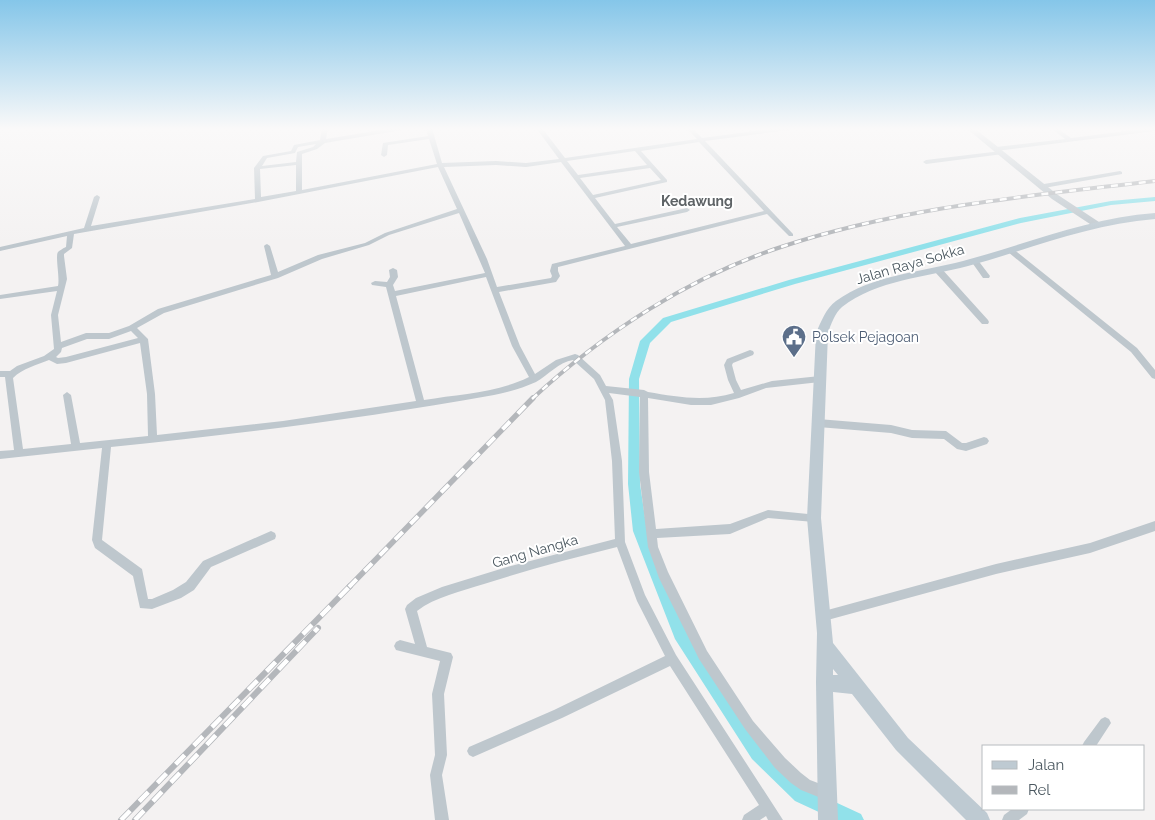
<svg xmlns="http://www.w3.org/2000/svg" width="1155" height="820" font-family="Raleway,sans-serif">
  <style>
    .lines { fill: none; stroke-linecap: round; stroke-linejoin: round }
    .canal { fill: #91e1ea; fill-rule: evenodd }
    .minor { fill: #bec7cd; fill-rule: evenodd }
    .tertiary { fill: #bec7cd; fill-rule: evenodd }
    .secondary { fill: #becad2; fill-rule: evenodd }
    .rail-far2-casing { stroke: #b4b7bb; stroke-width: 4 }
    .rail-far1-casing { stroke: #b4b7bb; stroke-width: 5.5 }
    .rail-casing { stroke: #b4b7bb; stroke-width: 6 }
    .rail-far2 { stroke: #fff; stroke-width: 2.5; stroke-dasharray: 7; stroke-linecap: butt }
    .rail-far1 { stroke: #fff; stroke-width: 4; stroke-dasharray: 11; stroke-linecap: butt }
    .rail { stroke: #fff; stroke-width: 4.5; stroke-dasharray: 13; stroke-linecap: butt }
    .labels { text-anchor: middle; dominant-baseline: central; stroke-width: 4; stroke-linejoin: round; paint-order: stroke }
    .far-quarter-label { font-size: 14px; font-weight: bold; fill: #5e6366; stroke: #fff }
    .street-label { font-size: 14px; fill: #4a575f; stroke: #fff }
    .service-label { font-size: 14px; fill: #4e5e75; stroke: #fff; text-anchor: start }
  </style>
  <rect width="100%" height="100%" fill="#f4f2f2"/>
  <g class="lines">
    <!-- canal -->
    <path class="canal" d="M1155 197V201L1111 205 1021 223 795 284 671 322 650 343 639 379 640 484 647 531 685 629 764 747 807 789 861 814 864 820H836L795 801 752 759 675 639 633 531 628 484 629 379 640 341 663 318 789 280 1020 218 1111 201Z"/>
    <!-- minor -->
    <path class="minor" d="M322 128H328L326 139 393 128H405L402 130 325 143 317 149 302 154V190L437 164 429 139 388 145 387 155 384 157 381 155 383 143 428 136 426 128H432L442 163 496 161 526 163 559 159 536 128H542L565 158 697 139 686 128H692L702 138 777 128H791L788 130 705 141 793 234V236H789L767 214 570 264 558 267V271L560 276 556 282 499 292 520 346 535 374 556 360 575 354 578 355 600 375 606 386 644 390 648 392C677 397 705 402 734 393L728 380 724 365 727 359 750 350 753 351 754 353 753 355 733 363 732 365 736 380 741 390 772 381 820 376 823 377 824 379 820 382 766 388 739 398 711 405H691L648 398 649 472 656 529 730 524 768 510 818 515 819 518 818 521 814 522 768 518 730 534 657 538 658 547 668 572 707 651 753 721 785 758 801 773 810 780 831 788 833 793 831 798 826 800 801 790 791 783 775 768 745 729 699 659 659 578 648 547 639 472 640 397 609 393 613 400 622 461 625 542 645 595 676 655 783 820H768L766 816 760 820H742L744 815 759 805 670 666 562 718 473 757 469 755 467 751 469 747 554 710 665 656 637 601 617 547C572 558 528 570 484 584 462 591 435 597 417 611L427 647 451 653 453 657 444 694 447 755 442 775 449 820H435L430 775 435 755 432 694 440 661 396 650 394 646 396 642 400 640 415 644 405 609 407 605 416 598 442 587 507 567 615 539 612 461 605 400 594 379 573 360C559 362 548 375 536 382 523 388 508 392 494 395 367 418 239 434 111 447L102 540 142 569 148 599H152L173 590 186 582 203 561 271 531 275 533 276 536 275 539 211 567 194 590 181 598 152 609 140 608 133 576 95 548 92 540 102 448 0 459V451L14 450 5 377H0V371H10L17 366 44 356 54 349 51 315 57 291 0 299V295L58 286C60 278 55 256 58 252 59 251 65 247 66 247L67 236 0 251V247L84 228 94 197 97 195 100 197 91 226 255 199 254 168 263 156 291 151 294 145 320 140ZM699 142 764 211 631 244 617 227 687 212 690 210 687 208 615 224 595 198 667 182V180L641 151ZM316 144 313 147 297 152 296 162 262 166 267 158 295 153 298 147ZM635 151 647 165 578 175 567 161ZM561 162 625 246 552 264 550 271 552 276 551 278 497 287 487 259 444 167 496 165 526 167ZM296 165V191L261 197 260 169ZM438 167 457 209 385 233 365 243 318 255 278 272 270 246 267 244 265 245 264 246 271 275 158 309 129 326 109 333H86L61 342 58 315 67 279 64 256V254L72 248 74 234 258 202ZM650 168 661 180 593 195 580 178ZM459 213 485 273 395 291 393 285 398 277 397 270 393 268 389 270 390 277 387 282 375 281 371 283 372 285 386 287 416 401 283 421 157 435 155 394 148 339 137 328 164 313 278 278 322 259 369 245 389 235ZM486 277 512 346 529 377C497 393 459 394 424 400L396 296ZM131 331 138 338 66 357 58 358 56 357 61 352 62 348 87 339H109ZM140 343 147 394 148 436 80 443 71 395 67 392 63 395 71 444 23 449 13 378C23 368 37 365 49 360L57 364 66 363Z
      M1051 128H1057L1071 138 1150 128H1155V131L996 151 993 149 996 147 1065 139Z
      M1001 151 1003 152V154L926 164 923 162 926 160Z
      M1120 171 1122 172V174L1044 188 1041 186 1044 184Z
      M1008 248H1012L1137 348 1155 370V379L1152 378 1131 352 1008 252Z
      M973 259H977L990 276 989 278H983L971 261Z
      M935 268H941L988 320 989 322 988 324H982L935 272Z
      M818 419 891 425 912 430 946 431 962 443H966L984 437 987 438 989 441 987 444 966 451 957 449 944 439 912 438 891 433 818 427 815 425 814 423 815 421Z
      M1155 521V531L1090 553 996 574 824 621 820 620 818 616 820 612 824 611 996 564 1090 543Z
      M1105 717 1109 719 1111 723 1096 746H1082L1084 742 1101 719Z
      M1012 809H1029L1027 814 1019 820H1002L1004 815Z"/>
    <!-- tertiary -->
    <path class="tertiary" d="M966 128H974L1058 195 1099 222V226H1093L1052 199Z"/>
    <!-- secondary -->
    <path class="secondary" d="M1155 213V219C1089 224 1031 249 968 266 927 277 876 280 842 307 835 313 831 324 828 333L821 518 833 643 908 738 987 813 990 820H966L896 750 852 694 833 692 838 820H818L816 682 817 633 807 518 816 333C821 322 826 308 836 301 872 275 921 272 963 261 1027 244 1088 218 1155 213ZM833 669 838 675H833Z"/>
    <defs>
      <path id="rail-far2" d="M532 399C602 334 689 277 781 247 902 207 1029 196 1155 181"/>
      <path id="rail-far1" d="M349 587 533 398"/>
      <path id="rail" d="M121 820 350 586
        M135 820 318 628"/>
    </defs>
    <!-- rail-far2 casing -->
    <use href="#rail-far2" class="rail-far2-casing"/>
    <!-- rail-far1 casing -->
    <use href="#rail-far1" class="rail-far1-casing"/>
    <!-- rail casing -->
    <use href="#rail" class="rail-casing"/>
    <!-- rail-far2 -->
    <use href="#rail-far2" class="rail-far2"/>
    <!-- rail-far1 -->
    <use href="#rail-far1" class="rail-far1"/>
    <!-- rail -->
    <use href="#rail" class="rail"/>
  </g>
  <!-- sky -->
  <linearGradient id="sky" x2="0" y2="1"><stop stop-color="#85c6e9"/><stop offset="0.53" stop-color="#faf9f9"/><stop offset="1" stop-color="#faf9f9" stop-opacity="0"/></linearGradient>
  <rect width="1155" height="243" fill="url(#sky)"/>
  <!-- icons -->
  <defs>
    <symbol id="civic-pin" viewBox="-11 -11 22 30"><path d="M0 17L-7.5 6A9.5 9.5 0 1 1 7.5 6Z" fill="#5c6f8a" stroke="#fff"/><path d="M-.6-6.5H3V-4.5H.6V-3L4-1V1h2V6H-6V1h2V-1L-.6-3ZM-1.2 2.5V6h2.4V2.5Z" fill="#fff"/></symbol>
  </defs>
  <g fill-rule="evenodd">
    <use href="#civic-pin" x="780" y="323" width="28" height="38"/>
  </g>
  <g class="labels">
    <!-- far-quarter labels -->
    <g class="far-quarter-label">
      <text x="697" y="201">Kedawung</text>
    </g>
    <!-- street labels -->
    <g class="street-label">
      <text transform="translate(910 264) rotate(-16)">Jalan Raya Sokka</text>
      <text transform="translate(535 551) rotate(-16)">Gang Nangka</text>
    </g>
    <!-- service labels -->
    <g class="service-label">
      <text x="812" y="337">Polsek Pejagoan</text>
    </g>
  </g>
  <!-- legend -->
  <rect x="982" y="745" width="162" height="65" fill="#ffffff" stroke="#b7bcbf"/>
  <rect x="992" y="761" width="25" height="8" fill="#becad2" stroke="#b7bcbf"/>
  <text x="1028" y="770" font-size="15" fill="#4a575f">Jalan</text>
  <rect x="992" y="786" width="25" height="8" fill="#b4b7bb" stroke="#b7bcbf"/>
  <text x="1028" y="795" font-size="15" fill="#4a575f">Rel</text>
</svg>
